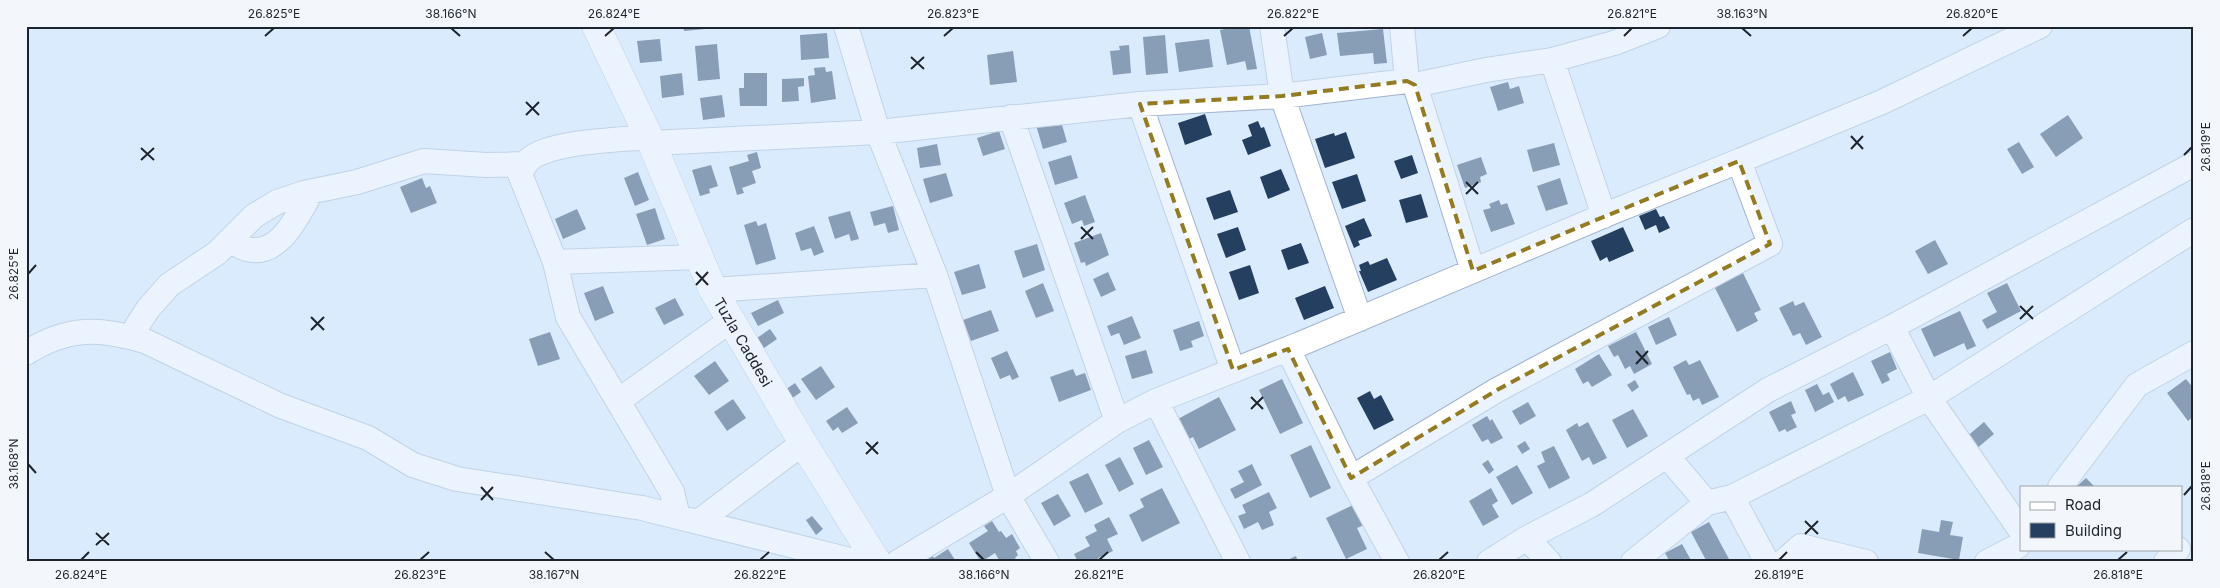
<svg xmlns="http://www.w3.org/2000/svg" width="2220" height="588" font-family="Inter,sans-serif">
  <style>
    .building { fill: #243f60 }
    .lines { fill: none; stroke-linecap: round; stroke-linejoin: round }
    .minor-casing { stroke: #a2b4cc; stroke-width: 26 }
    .major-casing { stroke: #a2b4cc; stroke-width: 29 }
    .minor { stroke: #fff; stroke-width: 24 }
    .major { stroke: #fff; stroke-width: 28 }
    .marked { fill: none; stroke: #927b22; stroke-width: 4; stroke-dasharray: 10 6; stroke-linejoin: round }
    .ticks { fill: none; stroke: #1d242d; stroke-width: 2 }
    .labels { text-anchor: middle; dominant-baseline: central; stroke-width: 5; stroke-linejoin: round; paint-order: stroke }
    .street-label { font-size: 15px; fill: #1d242d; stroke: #f3f7fc }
    .neatline { fill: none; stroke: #1d242d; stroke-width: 2 }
    .ticks-label { font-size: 12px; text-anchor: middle; fill: #1d242d }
  </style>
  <rect width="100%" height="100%" fill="#dbebfe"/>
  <!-- building -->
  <path class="building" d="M683 26H705L706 29 684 31Z
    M1240 26H1249L1257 69 1247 70 1245 61 1227 65 1220 30Z
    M1383 29 1387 63 1374 64 1373 53 1340 56 1337 33Z
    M827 33 829 58 801 60 800 35Z
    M1322 33 1327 55 1310 59 1305 37Z
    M1165 35 1168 73 1146 75 1143 37Z
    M660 39 662 61 640 63 637 41Z
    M1209 39 1213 67 1179 72 1175 43Z
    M717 44 720 79 698 81 695 46Z
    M1129 45 1131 73 1113 75 1110 51 1120 50 1119 46Z
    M1013 51 1017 82 990 85 987 55Z
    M825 67 826 72 832 71 836 99 811 103 808 76 815 75 814 68Z
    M682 73 684 95 662 98 660 76Z
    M744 73H767V106H740L739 88H744Z
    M804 78V86L798 87 799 101 782 102V79Z
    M1508 82 1510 89 1519 86 1524 103 1498 111 1490 87Z
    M722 95 725 117 703 120 700 98Z
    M1205 114 1212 135 1185 145 1178 123Z
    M2068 115 2083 138 2056 157 2040 134Z
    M1060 118 1067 142 1043 149 1036 125Z
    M1258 121 1261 128 1264 127 1271 146 1248 155 1242 140 1252 136 1248 125Z
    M999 131 1005 149 983 156 977 138Z
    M1346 132 1355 158 1325 168 1315 139 1334 133 1335 136Z
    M2019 142 2034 167 2022 174 2007 149Z
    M1554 143 1560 165 1533 172 1527 150Z
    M937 144 941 165 920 168 917 148Z
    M757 152 761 168 752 171 756 183 742 188 744 193 737 195 729 167 749 161 747 155Z
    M1071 155 1078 178 1055 185 1048 162Z
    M1412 155 1418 173 1401 179 1394 161Z
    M1481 157 1487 174 1480 177 1481 182 1465 188 1457 165Z
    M711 165 718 186 709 189 710 193 700 196 692 170Z
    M1281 169 1290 190 1268 199 1260 177Z
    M638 172 649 200 635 206 624 178Z
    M946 173 953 196 930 203 923 179Z
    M1357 174 1366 201 1342 209 1332 182Z
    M422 178 426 188 430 186 437 203 411 213 400 187Z
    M1560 178 1568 204 1546 211 1537 186Z
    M1230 190 1238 212 1214 220 1206 198Z
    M1421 194 1428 217 1406 223 1399 200Z
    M1085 195 1095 222 1084 226 1082 220 1072 224 1064 203Z
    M1499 200 1501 205 1507 203 1515 224 1491 232 1483 210 1491 208 1489 204Z
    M893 206 899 230 888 233 885 223 874 226 870 212Z
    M655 208 665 239 647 245 636 214Z
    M577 209 586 229 563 239 555 219Z
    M1656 209 1660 217 1664 216 1670 228 1659 233 1656 225 1645 230 1639 216Z
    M850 211 859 239 851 241 849 234 835 239 828 217Z
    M1364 218 1372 236 1358 241 1360 245 1354 248 1345 226Z
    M756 221 758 226 766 223 776 259 756 265 744 225Z
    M814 226 824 252 814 256 811 248 801 251 795 233Z
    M1238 227 1246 250 1226 258 1217 234Z
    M1623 227 1634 251 1609 262 1607 257 1600 261 1591 241Z
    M1101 233 1109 255 1086 266 1085 262 1081 263 1074 243Z
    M1935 240 1948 264 1928 274 1915 251Z
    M1301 243 1309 263 1288 270 1281 250Z
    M1037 244 1045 270 1023 278 1014 251Z
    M1387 258 1397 280 1368 292 1359 271H1361L1359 265 1368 261 1370 265Z
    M979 264 986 288 962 295 954 272Z
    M1250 265 1259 293 1239 300 1229 272Z
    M1108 272 1116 290 1101 297 1093 279Z
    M1743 273 1761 310 1754 313 1758 321 1737 332 1714 286Z
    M1043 283 1054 311 1036 318 1025 291Z
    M2007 283 2021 311 1987 329 1982 320 1997 312 1987 293Z
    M603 286 614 313 595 321 584 293Z
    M1325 286 1334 308 1304 320 1295 298Z
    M675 298 684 315 664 325 655 308Z
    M778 300 784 313 758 326 751 313Z
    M1793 301 1795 306 1804 302 1822 337 1806 345 1800 333 1793 336 1779 308Z
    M991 310 999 331 971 341 963 320Z
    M1960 311 1976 346 1967 350 1964 343 1934 357 1921 329Z
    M1132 316 1141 338 1124 345 1119 333 1111 336 1107 326Z
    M1669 317 1677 335 1656 345 1648 327Z
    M1199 321 1204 336 1191 341 1193 347 1180 351 1173 330Z
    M770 329 777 339 764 348 757 338Z
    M550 332 560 359 538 366 529 339Z
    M1636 332 1652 364 1634 374 1630 366 1625 369 1618 355 1614 357 1608 346Z
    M1146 350 1153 373 1132 379 1125 356Z
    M1007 351 1019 377 1012 380 1010 375 1000 379 991 358Z
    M1890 352 1897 369 1887 374 1890 380 1882 384 1871 361Z
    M1599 354 1612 375 1592 387 1588 381 1583 384 1575 369Z
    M1686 360 1689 365 1700 360 1719 397 1702 405 1699 398 1693 401 1690 394 1687 395 1673 367Z
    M715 361 729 381 709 395 694 376Z
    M821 366 835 387 816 400 801 379Z
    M1073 369 1076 376 1085 373 1091 390 1059 402 1050 377Z
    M1853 372 1864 395 1848 402 1845 396 1838 400 1830 384Z
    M1282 379 1303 423 1280 434 1259 390Z
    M2186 379 2194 389V416L2188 421 2167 393Z
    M1635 380 1639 387 1632 392 1627 385Z
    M795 383 801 392 791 399 785 390Z
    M1817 384 1823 395 1829 392 1834 402 1815 412 1805 390Z
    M1370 391 1374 399 1381 395 1394 420 1374 430 1357 398Z
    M1219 397 1236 430 1199 449 1193 437 1187 440 1176 420Z
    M733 399 746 418 727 431 714 412Z
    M1791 401 1796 413 1791 415 1797 427 1787 432 1785 429 1779 432 1769 412Z
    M1528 402 1536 416 1520 425 1512 411Z
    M847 407 858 423 842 433 838 427 833 431 826 421Z
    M1633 409 1648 436 1627 448 1612 420Z
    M1487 416 1490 421 1492 419 1503 438 1491 444 1488 439 1482 442 1472 425Z
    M1588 422 1607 458 1593 465 1589 457 1582 461 1566 430 1577 423 1579 427Z
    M1984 422 1994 434 1975 450 1965 438Z
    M1149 440 1163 467 1146 475 1133 448Z
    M1525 441 1530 449 1522 454 1517 446Z
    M1311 445 1331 488 1310 498 1290 455Z
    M1554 446 1570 478 1549 489 1537 466 1545 462 1541 452Z
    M1120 457 1134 484 1119 492 1105 465Z
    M1488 460 1494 470 1489 474 1482 464Z
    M1252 464 1262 485 1235 499 1230 489 1244 482 1238 471Z
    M1517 465 1533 493 1512 505 1496 477Z
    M1088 473 1103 504 1085 513 1069 482Z
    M2086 478 2095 487H2076Z
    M1162 488 1180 523 1142 542 1129 515 1144 507 1140 499Z
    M1491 488 1498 501 1492 505 1499 517 1483 526 1469 501Z
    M1269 492 1277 508 1269 512 1274 525 1262 530 1258 522 1244 529 1238 516 1246 513 1242 505Z
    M1058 494 1071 516 1054 526 1041 503Z
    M1355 504 1364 525 1357 528 1367 549 1346 559 1326 518Z
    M812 516 823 529 816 535 806 520Z
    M1109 517 1118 534 1107 539 1113 551 1098 558 1100 562H1078L1074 554 1090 546 1085 537 1097 531 1094 525Z
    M1941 520 1953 522 1950 535 1963 537 1959 560 1918 553 1922 529 1939 532Z
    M992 521 999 532 1001 531 1006 538 1012 534 1020 548 1016 551 1018 555 1015 558 1017 562H1000L995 553 981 562 969 543 988 531 984 526Z
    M1709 522 1729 559 1725 562H1707L1691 532Z
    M1682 544 1692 562H1670L1665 553Z
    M948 549 955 560 952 562H922L932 555 934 558Z
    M1296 556 1298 562H1283Z"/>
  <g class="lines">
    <defs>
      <path id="minor" d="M846 26 878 132 935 275 1008 496 1047 562
        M1272 26 1282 96 1360 319
        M1402 26 1407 81
        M1552 60 1604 216
        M1415 85 1473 271
        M1140 104 1233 370
        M1011 117 1117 421
        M649 137C618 140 560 141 534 156 527 160 523 167 520 174L555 262 568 317 672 492 678 517
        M652 143 878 132 1140 104 1282 96 1407 81 1415 85 1486 70 1552 60 1614 43 1658 26
        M1739 161 1882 102 2040 26
        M230 241C235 244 241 247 247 249 280 258 299 213 312 191
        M555 262 699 257
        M713 290 935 275
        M1892 327 1929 398 2021 531
        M132 337 137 326 148 309 169 285 217 253 254 216 277 202 304 193 357 182 424 161 486 165 525 164
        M1288 349 1351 478 1397 562
        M26 353C68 326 100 328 145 341L281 406 368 438 413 465 457 479 642 508 858 562
        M618 401 731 320
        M1156 401 1238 562
        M1667 456 1707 503
        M2060 487 2137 385 2194 353
        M1732 497 1767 562
        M698 522 803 443
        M1527 538 1549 562
        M898 562 1008 496 1117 421 1156 401 1300 344 1610 213 1739 161 1770 244 1497 390 1351 478
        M1489 562 1527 538 1591 505 1768 390 1892 327 2194 164
        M1633 562 1707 503 1732 497 1929 398 2194 230
        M1783 562 1801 546 1866 562
        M1987 562 2018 546 2021 541
        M2166 562 2178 549"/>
      <g id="major">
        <path id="s1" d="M596 26 649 137 713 290 803 443 877 562"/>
      </g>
    </defs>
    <!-- minor casing -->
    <use href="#minor" class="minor-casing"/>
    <!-- major casing -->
    <use href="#major" class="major-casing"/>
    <!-- minor -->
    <use href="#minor" class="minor"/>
    <!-- major -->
    <use href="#major" class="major"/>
  </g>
  <!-- marked area -->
  <path d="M0 0H2220V588H0ZM1407 81 1415 85 1473 271 1739 161 1770 244 1497 390 1351 478 1288 349 1233 370 1140 104 1282 96Z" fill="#dbebfe" fill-opacity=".55" fill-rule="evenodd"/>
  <path class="marked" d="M1407 81 1415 85 1473 271 1739 161 1770 244 1497 390 1351 478 1288 349 1233 370 1140 104 1282 96Z"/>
  <!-- ticks -->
  <path class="ticks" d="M451 28 460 36M1742 28 1751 36M265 36 274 28M605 36 614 28M944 36 953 28M1284 36 1293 28M1624 36 1632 28M1963 36 1972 28M911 57 924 69M911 69 924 57M526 102 539 115M526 115 539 102M1851 136 1863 149M141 148 154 160M1851 149 1863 136M2184 155 2192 147M141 160 154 148M1466 182 1478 194M1466 194 1478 182M1081 227 1093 239M1081 239 1093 227M696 272 708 285M28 274 36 265M696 285 708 272M2020 306 2033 319M311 317 324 330M2020 319 2033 306M311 330 324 317M1636 351 1648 364M1636 364 1648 351M1251 397 1263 409M1251 409 1263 397M866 442 878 454M866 454 878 442M28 464 36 473M481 487 493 500M2184 495 2192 486M481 500 493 487M1805 521 1818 534M96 533 109 545M1805 534 1818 521M96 545 109 533M545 552 554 560M976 552 984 560M81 560 89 552M420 560 429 552M760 560 769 552M1099 560 1108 552M1439 560 1448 552M1779 560 1787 552M2118 560 2127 552"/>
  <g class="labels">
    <!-- street labels -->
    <g class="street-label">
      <text stroke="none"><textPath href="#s1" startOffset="349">Tuzla Caddesi</textPath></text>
    </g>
  </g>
  <!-- border -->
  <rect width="2220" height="588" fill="none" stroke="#f3f7fc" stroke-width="55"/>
  <!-- legend -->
  <rect x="2020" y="486" width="162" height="65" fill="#f3f7fc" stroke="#9da3a9"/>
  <rect x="2030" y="502" width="25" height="8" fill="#ffffff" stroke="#9da3a9"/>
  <text x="2065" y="510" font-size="15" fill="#1d242d">Road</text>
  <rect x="2030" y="523" width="25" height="15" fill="#243f60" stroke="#9da3a9"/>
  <text x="2065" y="536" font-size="15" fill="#1d242d">Building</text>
  <rect x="28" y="28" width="2164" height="532" class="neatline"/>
  <g class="ticks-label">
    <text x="274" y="18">26.825°E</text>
    <text x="451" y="18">38.166°N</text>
    <text x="614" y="18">26.824°E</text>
    <text x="953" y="18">26.823°E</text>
    <text x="1293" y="18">26.822°E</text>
    <text x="1632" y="18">26.821°E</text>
    <text x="1742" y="18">38.163°N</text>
    <text x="1972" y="18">26.820°E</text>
    <text transform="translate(2206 147) rotate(-90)" y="4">26.819°E</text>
    <text transform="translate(14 274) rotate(-90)" y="4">26.825°E</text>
    <text transform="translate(14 464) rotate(-90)" y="4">38.168°N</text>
    <text transform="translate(2206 486) rotate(-90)" y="4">26.818°E</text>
    <text x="81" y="579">26.824°E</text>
    <text x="420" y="579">26.823°E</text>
    <text x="554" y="579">38.167°N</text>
    <text x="760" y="579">26.822°E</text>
    <text x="984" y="579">38.166°N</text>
    <text x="1099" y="579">26.821°E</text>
    <text x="1439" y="579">26.820°E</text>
    <text x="1779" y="579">26.819°E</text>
    <text x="2118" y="579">26.818°E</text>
  </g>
</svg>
